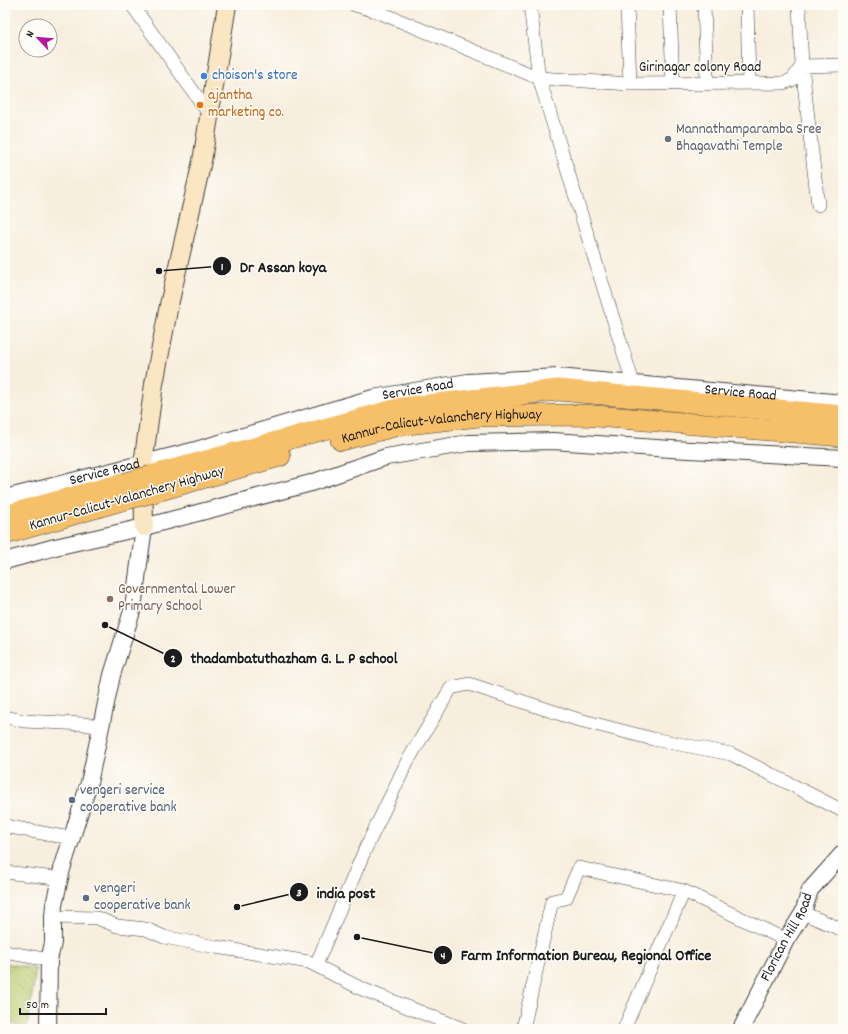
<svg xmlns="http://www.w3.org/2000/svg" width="848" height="1034" font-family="Dekko,sans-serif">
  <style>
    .green { fill: url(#green-dots); stroke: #6b7244 }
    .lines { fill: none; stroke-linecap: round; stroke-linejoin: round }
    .minor-casing { stroke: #3d3c39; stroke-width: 14 }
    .tertiary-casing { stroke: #3d3c39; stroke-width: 18 }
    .secondary-casing { stroke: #3d3c39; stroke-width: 20 }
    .trunk-casing { stroke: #3d3c39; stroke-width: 22 }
    .minor { stroke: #fff; stroke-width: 13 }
    .tertiary { stroke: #fff; stroke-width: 16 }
    .secondary { stroke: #fbe6c4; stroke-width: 18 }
    .trunk { stroke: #f6c06b; stroke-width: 21 }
    .trunk-bridge-casing { stroke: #3d3c39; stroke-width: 22; stroke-linecap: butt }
    .trunk-bridge { stroke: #f6c06b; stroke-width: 21 }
    .shop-dot { fill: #3f7fe0; stroke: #fdfcf7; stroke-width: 1.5 }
    .food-dot { fill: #e8710a; stroke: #fdfcf7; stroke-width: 1.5 }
    .worship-dot { fill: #6b7280; stroke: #fdfcf7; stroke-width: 1.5 }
    .education-dot { fill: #8d6e63; stroke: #fdfcf7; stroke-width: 1.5 }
    .service-dot { fill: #5c6f8a; stroke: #fdfcf7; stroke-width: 1.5 }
    .labels { text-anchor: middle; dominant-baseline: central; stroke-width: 3; stroke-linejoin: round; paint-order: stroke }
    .street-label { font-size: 15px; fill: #1c1c1c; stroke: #fdfcf7 }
    .shop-label { font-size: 15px; fill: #366cbe; stroke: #fdfcf7; text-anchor: start }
    .food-label { font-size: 15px; fill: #c56008; stroke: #fdfcf7; text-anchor: start }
    .worship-label { font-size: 15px; fill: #5b616d; stroke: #fdfcf7; text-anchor: start }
    .education-label { font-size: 15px; fill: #785e54; stroke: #fdfcf7; text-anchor: start }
    .service-label { font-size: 15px; fill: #4e5e75; stroke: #fdfcf7; text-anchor: start }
    .leader { fill: none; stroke: #1c1c1c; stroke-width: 1.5 }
    .callout-dot { fill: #1c1c1c; stroke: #fdfcf7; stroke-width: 1.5 }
    .mark-label { font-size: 12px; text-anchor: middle; font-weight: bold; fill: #fff }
    .callout-label { font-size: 16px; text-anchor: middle; font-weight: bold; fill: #1c1c1c; stroke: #fdfcf7; stroke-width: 3; stroke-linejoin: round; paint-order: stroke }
  </style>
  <defs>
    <pattern id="green-dots" width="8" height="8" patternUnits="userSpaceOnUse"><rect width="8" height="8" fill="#bac96b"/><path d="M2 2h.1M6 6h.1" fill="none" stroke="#9fac5c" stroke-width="1.8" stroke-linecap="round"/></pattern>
  </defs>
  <rect width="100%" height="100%" fill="#fdfcf7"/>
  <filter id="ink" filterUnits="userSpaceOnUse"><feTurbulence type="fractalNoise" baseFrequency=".025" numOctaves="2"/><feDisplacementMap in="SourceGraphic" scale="8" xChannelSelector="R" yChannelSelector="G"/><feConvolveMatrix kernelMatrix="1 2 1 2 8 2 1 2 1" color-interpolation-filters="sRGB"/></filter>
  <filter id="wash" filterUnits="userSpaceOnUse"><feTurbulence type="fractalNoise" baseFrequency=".012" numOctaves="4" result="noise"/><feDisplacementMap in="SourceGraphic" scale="16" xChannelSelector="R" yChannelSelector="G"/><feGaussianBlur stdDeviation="0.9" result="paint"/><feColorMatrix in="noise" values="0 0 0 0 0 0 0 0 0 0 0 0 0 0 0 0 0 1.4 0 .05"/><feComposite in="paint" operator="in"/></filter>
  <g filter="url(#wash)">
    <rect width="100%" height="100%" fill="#f8eede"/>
    <!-- green -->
    <path class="green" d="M5 963 36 969 27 1028 5 1022Z"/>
  </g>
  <g filter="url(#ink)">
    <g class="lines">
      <defs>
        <path id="minor" d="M132 5 210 115
          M355 5 376 11 539 78 633 383
          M530 5 539 78 630 84
          M627 5 630 84 783 83 792 80 802 66 843 65
          M670 5 673 84
          M704 5 707 83
          M747 5 749 83
          M799 5 802 66 818 205
          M5 717 24 721 84 724 101 727
          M5 826 58 836 72 837
          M5 872 55 878H60
          M803 913 843 930
          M53 917 97 918 117 926 146 929 164 937 216 947 309 962 362 989 463 1029
          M5 952 49 960
          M316 965 364 852 407 762 451 688 469 684 576 719 653 739 731 754 843 811
          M523 1029 552 901 566 898 579 868 684 891
          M624 1029 684 891 786 940"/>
        <g id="tertiary">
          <path id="s1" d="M5 498 196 450 373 398 468 382 558 377 843 403"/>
          <path d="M5 561 55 547 144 527 311 483 386 457 469 443 553 441 671 449 843 458"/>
          <path d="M48 1029 49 960 53 943V917L54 905 62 869 89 783 112 675 133 608 144 527"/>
          <path id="s2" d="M741 1029 786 940 803 913 810 890 843 853"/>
        </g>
        <path id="secondary" d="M144 527 143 464 154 384 169 305 202 161 227 5"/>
        <g id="trunk">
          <path id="s3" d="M341 440 398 425 479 416 583 415 843 436"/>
          <path d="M151 476 402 408 558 390 843 416"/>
          <path d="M157 491 280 456"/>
          <path d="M5 516 122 484"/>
          <path d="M5 534 122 500"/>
        </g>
      </defs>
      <!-- minor casing -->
      <use href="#minor" class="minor-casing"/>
      <!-- tertiary casing -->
      <use href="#tertiary" class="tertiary-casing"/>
      <!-- secondary casing -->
      <use href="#secondary" class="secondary-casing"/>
      <!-- trunk casing -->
      <use href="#trunk" class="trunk-casing"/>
      <!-- minor -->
      <use href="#minor" class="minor"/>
      <!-- tertiary -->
      <use href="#tertiary" class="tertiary"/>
      <!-- secondary -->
      <use href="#secondary" class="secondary"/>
      <!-- trunk -->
      <use href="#trunk" class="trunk"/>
      <defs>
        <path id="trunk-bridge" d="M122 484 151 476
          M122 500 157 491"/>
      </defs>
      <!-- trunk-bridge casing -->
      <use href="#trunk-bridge" class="trunk-bridge-casing"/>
      <!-- trunk-bridge -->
      <use href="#trunk-bridge" class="trunk-bridge"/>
    </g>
  </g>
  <!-- markers -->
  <circle class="shop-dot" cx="204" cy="76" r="4"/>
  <circle class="food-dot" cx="200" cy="105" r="4"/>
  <circle class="worship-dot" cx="668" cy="139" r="4"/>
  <circle class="education-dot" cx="110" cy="599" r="4"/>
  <g class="service-dot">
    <circle cx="72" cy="800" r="4"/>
    <circle cx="86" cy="898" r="4"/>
  </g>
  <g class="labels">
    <!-- street labels -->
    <g class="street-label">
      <text x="700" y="68">Girinagar colony Road</text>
      <text stroke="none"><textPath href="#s1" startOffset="427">Service Road</textPath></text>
      <text stroke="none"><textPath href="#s1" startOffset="751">Service Road</textPath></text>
      <text stroke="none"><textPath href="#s3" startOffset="102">Kannur-Calicut-Valanchery Highway</textPath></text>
      <text stroke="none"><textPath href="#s1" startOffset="103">Service Road</textPath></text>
      <text transform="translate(127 499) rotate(-16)">Kannur-Calicut-Valanchery Highway</text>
      <text stroke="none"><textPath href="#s2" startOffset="103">Florican Hill Road</textPath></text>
    </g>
    <!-- shop labels -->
    <g class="shop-label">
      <text x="212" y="76">choison's store</text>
    </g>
    <!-- food labels -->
    <g class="food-label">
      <text x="208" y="96">ajantha<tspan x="208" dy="17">marketing co.</tspan></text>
    </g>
    <!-- worship labels -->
    <g class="worship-label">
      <text x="676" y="130">Mannathamparamba Sree<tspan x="676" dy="17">Bhagavathi Temple</tspan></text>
    </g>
    <!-- education labels -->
    <g class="education-label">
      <text x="118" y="590">Governmental Lower<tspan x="118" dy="17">Primary School</tspan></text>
    </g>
    <!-- service labels -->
    <g class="service-label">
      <text x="80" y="791">vengeri service<tspan x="80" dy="17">cooperative bank</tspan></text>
      <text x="94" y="889">vengeri<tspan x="94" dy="17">cooperative bank</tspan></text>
    </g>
  </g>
  <!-- callouts -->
  <path class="leader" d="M159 271L222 266M105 625L173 658M237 907L299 892M357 937L443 955"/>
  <g class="callout-dot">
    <circle cx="159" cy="271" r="4"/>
    <circle cx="105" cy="625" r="4"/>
    <circle cx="237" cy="907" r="4"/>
    <circle cx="357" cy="937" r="4"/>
    <circle cx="222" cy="266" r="10"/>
    <circle cx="173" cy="658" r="10"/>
    <circle cx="299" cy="892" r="10"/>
    <circle cx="443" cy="955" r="10"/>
  </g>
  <g class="mark-label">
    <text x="222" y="270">1</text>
    <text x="173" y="662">2</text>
    <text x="299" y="896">3</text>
    <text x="443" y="959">4</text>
  </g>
  <g class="callout-label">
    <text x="283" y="272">Dr Assan koya</text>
    <text x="294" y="663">thadambatuthazham G. L. P school</text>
    <text x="346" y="898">india post</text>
    <text x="586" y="960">Farm Information Bureau, Regional Office</text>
  </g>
  <!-- margin -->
  <rect width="848" height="1034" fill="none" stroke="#fdfcf7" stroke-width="20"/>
  <!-- north arrow -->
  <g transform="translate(38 38) rotate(296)"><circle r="19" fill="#fdfcf7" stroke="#a3a29f"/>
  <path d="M0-3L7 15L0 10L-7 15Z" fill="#b5179e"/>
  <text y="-6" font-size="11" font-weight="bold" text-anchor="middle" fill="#1c1c1c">N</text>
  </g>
  <!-- scale -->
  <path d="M20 1008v6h86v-6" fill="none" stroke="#1c1c1c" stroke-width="2"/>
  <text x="26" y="1008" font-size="12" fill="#1c1c1c" stroke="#fdfcf7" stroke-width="3" paint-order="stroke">50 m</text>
</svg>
